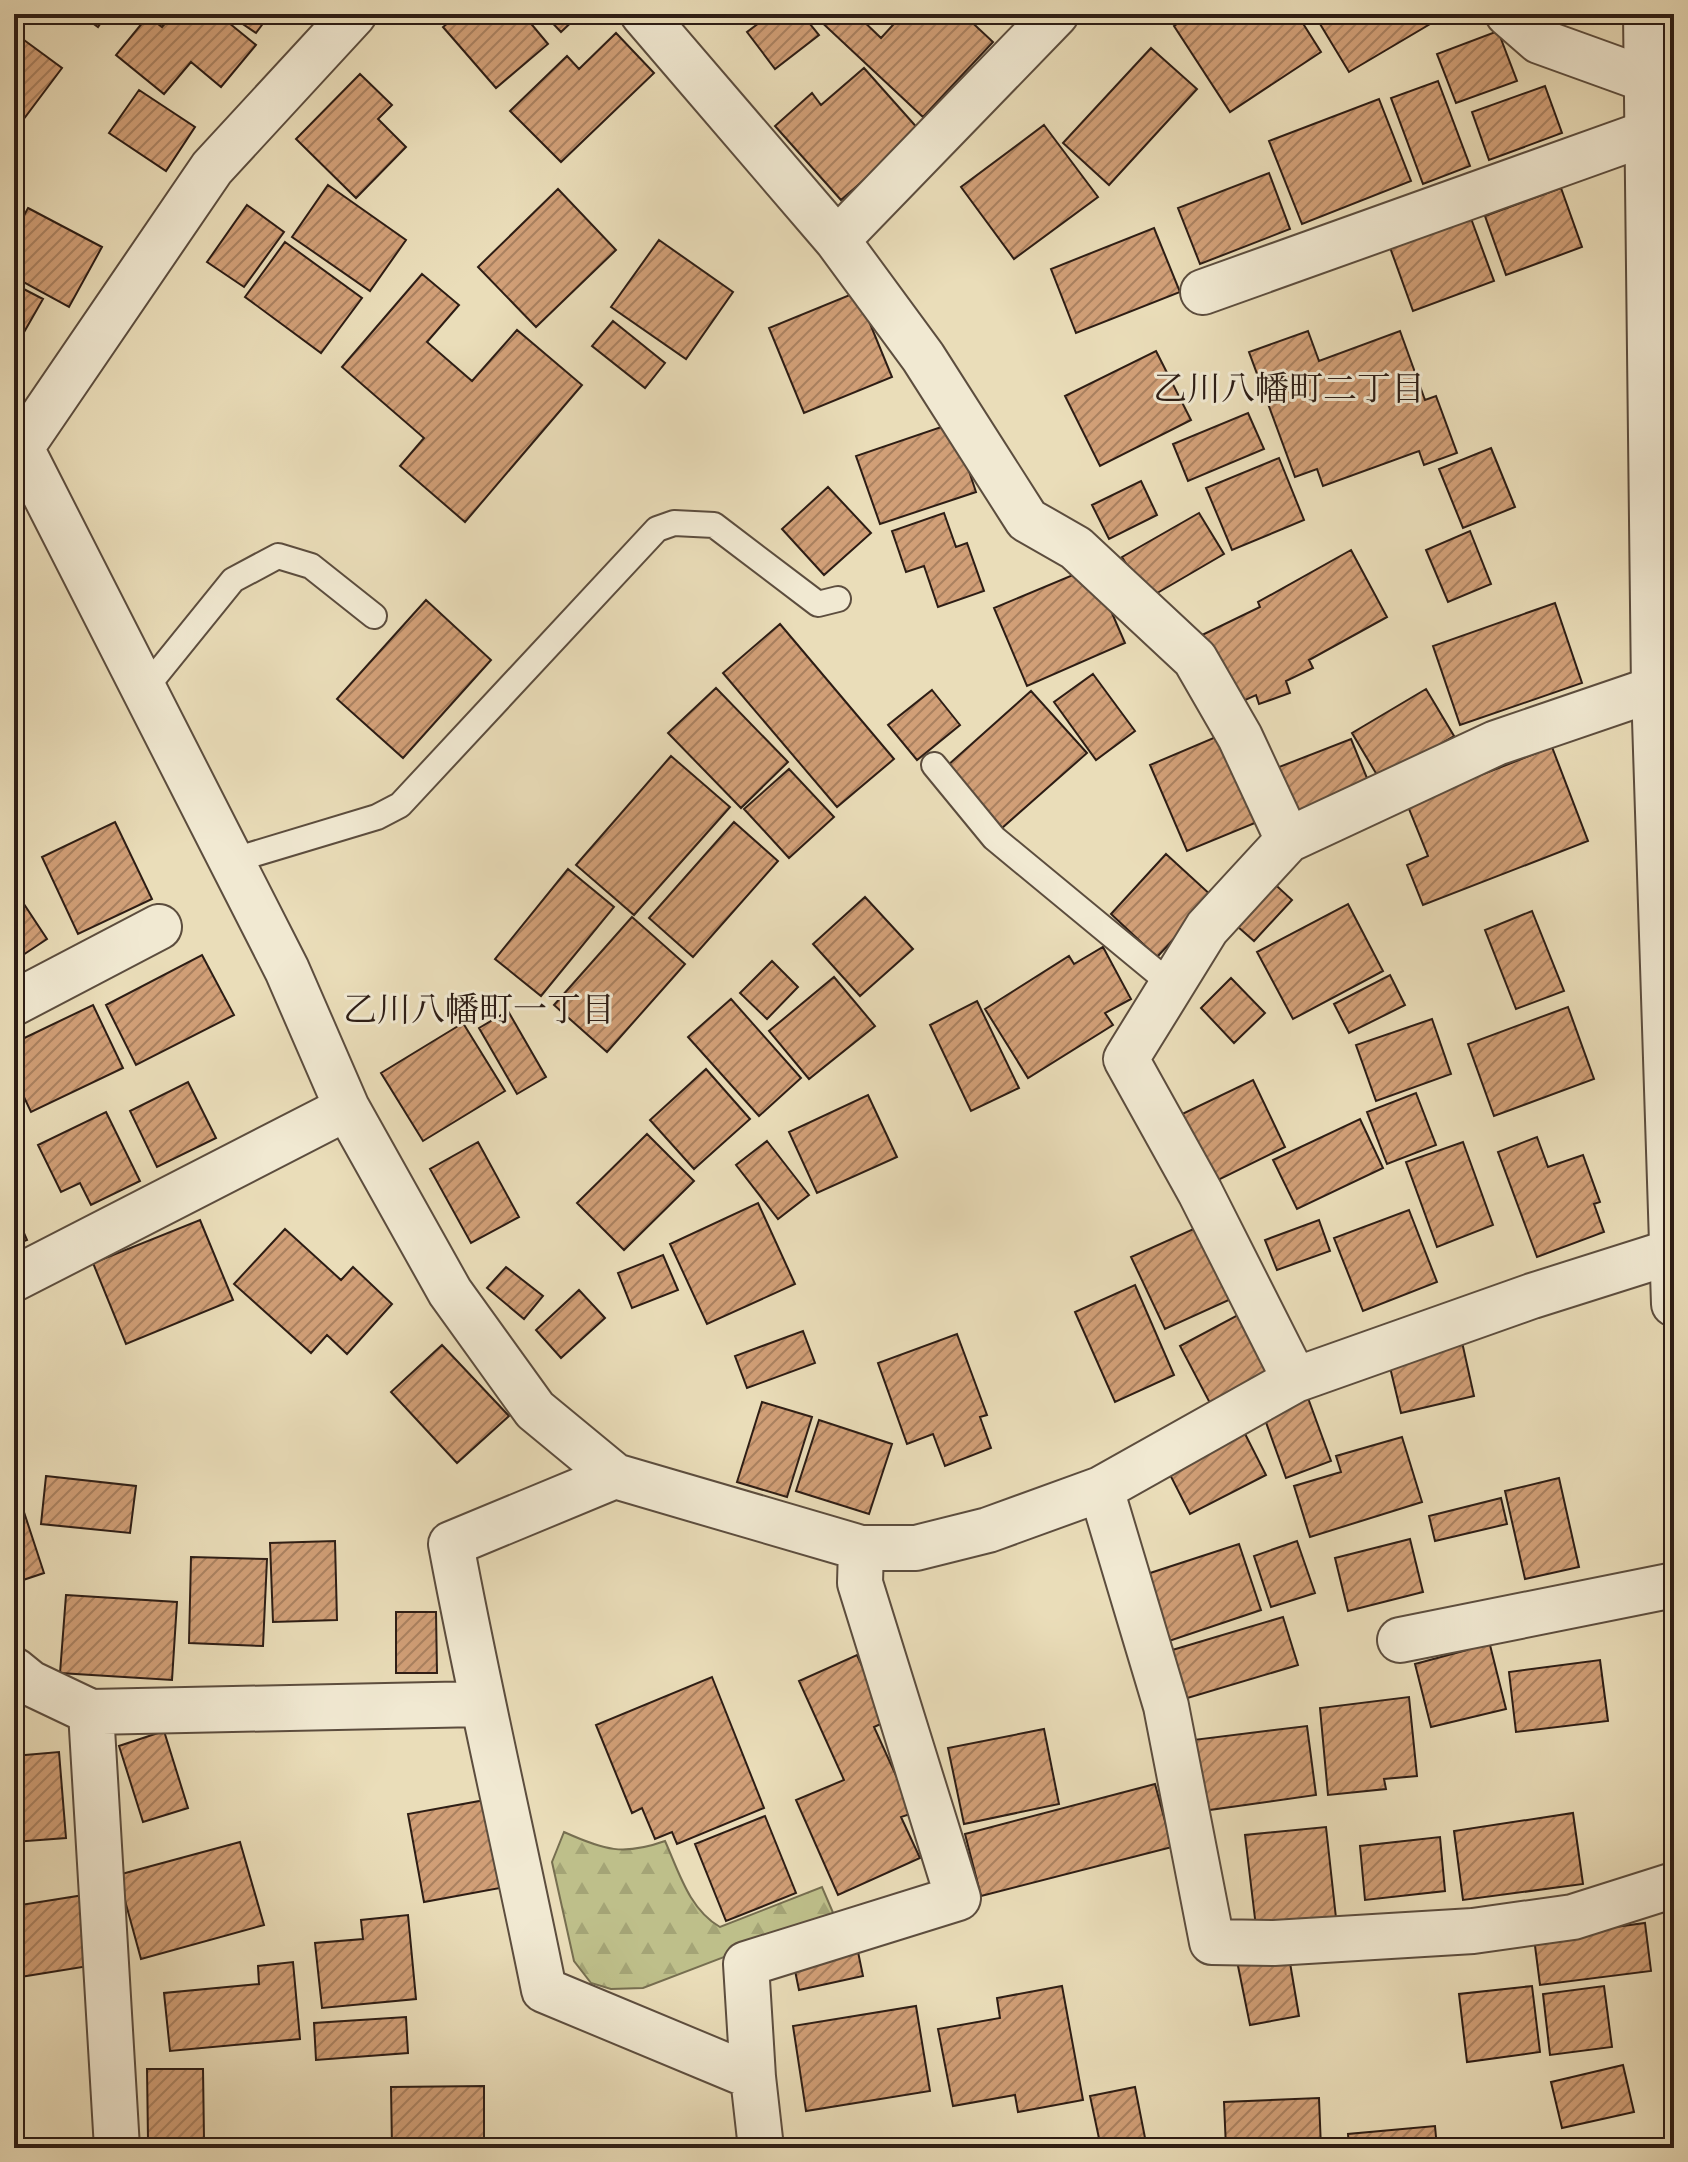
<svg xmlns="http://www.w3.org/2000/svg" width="1688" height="2162" font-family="'IM FELL DW Pica','Noto Serif JP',serif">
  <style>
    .forest { fill: url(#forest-firs); stroke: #766e50; stroke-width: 2 }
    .building { fill: url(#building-hatch); stroke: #2d1d15; stroke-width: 2 }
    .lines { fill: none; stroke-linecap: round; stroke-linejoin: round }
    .service-casing { stroke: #5c4d3e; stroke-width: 28 }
    .minor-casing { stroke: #5c4d3e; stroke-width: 48 }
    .tertiary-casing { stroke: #5c4d3e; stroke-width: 48 }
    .service { stroke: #f1e9d2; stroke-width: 24 }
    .minor { stroke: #f1e9d2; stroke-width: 44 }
    .tertiary { stroke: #f1e9d2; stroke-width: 44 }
    .labels { text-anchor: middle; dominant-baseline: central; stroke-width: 6; stroke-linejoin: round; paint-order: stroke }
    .neighbourhood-label { font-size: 34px; fill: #2d1d15; stroke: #f1e9d2 }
  </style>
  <defs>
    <pattern id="forest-firs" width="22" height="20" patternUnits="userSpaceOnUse" patternTransform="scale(2)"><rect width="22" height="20" fill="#bebf8a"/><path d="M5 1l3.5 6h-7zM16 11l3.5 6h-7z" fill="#a4a476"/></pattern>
    <pattern id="building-hatch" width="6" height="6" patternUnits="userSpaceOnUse" patternTransform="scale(2)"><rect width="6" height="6" fill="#d19f77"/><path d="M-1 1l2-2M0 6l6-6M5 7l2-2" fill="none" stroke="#aa8160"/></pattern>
  </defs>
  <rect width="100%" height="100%" fill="#eaddb9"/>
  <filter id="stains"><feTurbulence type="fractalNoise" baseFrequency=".0025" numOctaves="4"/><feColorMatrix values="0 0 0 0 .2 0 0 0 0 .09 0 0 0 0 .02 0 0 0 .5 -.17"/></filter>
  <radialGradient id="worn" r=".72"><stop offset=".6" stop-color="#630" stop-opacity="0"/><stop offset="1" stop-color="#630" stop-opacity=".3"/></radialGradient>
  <!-- forest -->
  <path class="forest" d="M564 1832C604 1850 623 1856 665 1841 679 1872 689 1909 720 1927L822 1887 834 1915 643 1988 611 1989 591 1983 574 1961 552 1862Z"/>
  <!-- building -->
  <path class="building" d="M80 14H107L98 27Z
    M173 14H218L256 45 221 87 191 62 164 94 116 55 148 16 162 27Z
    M228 14H270L256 33Z
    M459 14H523L548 44 496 88 443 27Z
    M544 14H580L561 32Z
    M771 14H802L819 35 775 69 747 32Z
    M819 14H856L881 38 903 14H963L993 42 923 117 816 17Z
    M1192 14H1297L1321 52 1230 112 1174 26Z
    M1314 14H1447L1349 72Z
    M1498 31 1517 81 1456 103 1437 54Z
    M616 33 654 73 561 162 510 111 567 56 579 69Z
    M24 40 62 68 14 132V53Z
    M1151 48 1197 89 1109 185 1063 143Z
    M864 68 920 131 841 200 775 126 812 93 821 105Z
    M360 74 392 105 378 119 406 147 356 198 296 139Z
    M1438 81 1470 166 1423 184 1391 98Z
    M1545 86 1562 133 1489 160 1472 112Z
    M139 90 195 127 166 171 109 133Z
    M1379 99 1411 181 1302 224 1269 141Z
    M1044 125 1098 197 1014 259 961 187Z
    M1269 173 1290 229 1200 264 1178 208Z
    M328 185 406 240 370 291 292 237Z
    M1561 188 1582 247 1506 275 1485 216Z
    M558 189 616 250 536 327 478 267Z
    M247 205 284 232 244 287 207 262Z
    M28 208 102 247 69 307 14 277V234Z
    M1469 213 1494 281 1413 311 1388 242Z
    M1154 228 1180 292 1076 333 1051 269Z
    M659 240 733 292 686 359 611 307Z
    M285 242 362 298 321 353 245 297Z
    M422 274 459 305 427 342 472 381 517 330 582 385 465 522 400 466 424 438 342 367Z
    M14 284 43 299 15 348H14Z
    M857 292 892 377 804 413 769 328Z
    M613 321 665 363 645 388 592 346Z
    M1308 331 1319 361 1400 331 1425 400 1436 396 1457 453 1424 465 1419 451 1323 486 1317 469 1295 477 1249 352Z
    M1156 351 1191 420 1100 466 1065 396Z
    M1248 413 1264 449 1188 481 1173 444Z
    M953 423 976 492 880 524 856 456Z
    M1491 448 1515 507 1463 528 1439 469Z
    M1279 458 1304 520 1232 550 1206 488Z
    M1141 481 1157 515 1109 539 1092 505Z
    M828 487 871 533 824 575 782 529Z
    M944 513 956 547 967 543 984 591 938 607 924 566 906 572 892 531Z
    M1199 513 1224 554 1147 599 1122 557Z
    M1470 531 1491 584 1448 602 1426 550Z
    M1351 550 1387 617 1309 660 1313 668 1286 681 1290 693 1259 704 1256 695 1232 706 1200 636 1260 607 1258 602Z
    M1092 567 1125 643 1027 686 994 608Z
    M426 600 491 660 403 758 337 699Z
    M1555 603 1582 683 1460 725 1433 646Z
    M780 624 894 759 837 807 723 673Z
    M1093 674 1135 731 1096 760 1054 702Z
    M716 688 788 762 741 808 668 733Z
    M1426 689 1454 736 1380 780 1352 733Z
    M932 690 960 725 917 760 888 725Z
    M1031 691 1087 753 1002 828 947 766Z
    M1230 731 1267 818 1187 851 1150 765Z
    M1351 739 1369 783 1291 813 1274 769Z
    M1552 747 1588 841 1423 905 1407 865 1428 856 1407 804Z
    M671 756 730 807 634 915 576 865Z
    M789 769 834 817 789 858 744 809Z
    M115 822 152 899 78 934 42 857Z
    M734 822 778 861 693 957 649 918Z
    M1166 854 1213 897 1157 957 1111 914Z
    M568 869 614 907 541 996 495 959Z
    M1267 877 1292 900 1254 941 1229 919Z
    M14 889 47 939 14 961Z
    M865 897 913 949 860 996 813 944Z
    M1348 904 1383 971 1293 1019 1257 952Z
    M1532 911 1564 991 1516 1009 1485 930Z
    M632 917 685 964 607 1052 554 1005Z
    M1103 947 1131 999 1105 1013 1113 1025 1028 1078 985 1009 1069 956 1074 964Z
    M202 955 234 1015 136 1065 106 1005Z
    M772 961 798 987 767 1019 740 993Z
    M1390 975 1405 1005 1349 1033 1334 1004Z
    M834 977 875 1026 809 1079 769 1031Z
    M1231 978 1265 1013 1234 1043 1201 1008Z
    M731 999 801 1078 759 1116 688 1037Z
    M977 1001 1019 1088 971 1111 930 1025Z
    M93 1005 123 1068 31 1112 14 1076V1043Z
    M1568 1007 1594 1079 1494 1116 1468 1044Z
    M508 1011 546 1077 517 1094 479 1028Z
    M1432 1019 1451 1074 1376 1101 1356 1045Z
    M463 1023 505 1091 423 1141 381 1073Z
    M706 1069 750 1119 694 1169 650 1120Z
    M1253 1080 1285 1147 1208 1185 1176 1117Z
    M188 1082 216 1138 157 1167 130 1111Z
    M1416 1093 1436 1145 1387 1164 1367 1112Z
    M868 1095 897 1157 817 1193 789 1132Z
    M106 1112 140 1181 91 1205 80 1183 61 1192 38 1145Z
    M1360 1119 1383 1168 1297 1209 1273 1160Z
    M647 1134 694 1181 624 1250 577 1203Z
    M1537 1137 1548 1167 1583 1155 1600 1202 1594 1204 1604 1232 1537 1257 1498 1152Z
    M767 1141 809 1195 778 1219 736 1165Z
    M478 1142 519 1217 471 1243 430 1169Z
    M1463 1142 1493 1225 1437 1247 1406 1162Z
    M758 1203 795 1284 707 1324 670 1244Z
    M14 1210 27 1240 14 1245Z
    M1409 1210 1437 1282 1363 1311 1334 1238Z
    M200 1220 233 1300 126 1344 93 1263Z
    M1319 1220 1330 1251 1277 1270 1265 1240Z
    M1198 1227 1231 1299 1165 1329 1131 1257Z
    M285 1229 341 1280 353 1267 392 1304 347 1354 327 1335 311 1353 234 1284Z
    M663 1255 678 1290 632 1308 618 1273Z
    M506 1267 543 1296 524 1319 487 1288Z
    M1135 1285 1174 1375 1115 1402 1075 1312Z
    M579 1290 605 1318 561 1358 536 1330Z
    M1251 1308 1282 1368 1211 1405 1180 1346Z
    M803 1331 815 1363 747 1388 735 1356Z
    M957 1334 987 1415 980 1417 991 1448 945 1466 933 1434 907 1444 878 1363Z
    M1462 1342 1474 1396 1401 1413 1388 1359Z
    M442 1345 509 1416 457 1463 391 1392Z
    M1308 1398 1331 1461 1286 1478 1263 1414Z
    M762 1402 812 1417 787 1497 737 1482Z
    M819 1420 892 1444 869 1514 796 1491Z
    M1240 1424 1266 1475 1190 1514 1164 1463Z
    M1402 1437 1422 1502 1310 1537 1294 1486 1341 1472 1336 1456Z
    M46 1476 136 1486 130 1533 41 1524Z
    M1559 1478 1579 1567 1525 1579 1505 1491Z
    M1501 1498 1507 1524 1435 1541 1429 1516Z
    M21 1503 44 1573 14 1583V1506Z
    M1410 1539 1423 1592 1348 1611 1335 1558Z
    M335 1541 337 1620 273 1622 270 1543Z
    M1297 1541 1315 1593 1271 1607 1254 1556Z
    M1239 1544 1261 1610 1163 1643 1141 1576Z
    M191 1557 267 1559 263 1646 189 1643Z
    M66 1595 177 1602 172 1680 60 1673Z
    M396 1612H436L437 1673H396Z
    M1283 1617 1298 1665 1184 1699 1169 1651Z
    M1487 1633 1506 1709 1431 1727 1415 1664 1467 1650 1465 1638Z
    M857 1655 887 1721 874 1727 913 1813 901 1817 920 1858 838 1895 796 1800 844 1780 799 1681Z
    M1600 1660 1608 1721 1516 1732 1509 1672Z
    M712 1677 764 1808 677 1844 672 1832 655 1839 642 1808 632 1813 596 1725Z
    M1409 1697 1417 1776 1384 1779 1386 1789 1328 1795 1320 1708Z
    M1307 1726 1316 1795 1202 1811 1193 1740Z
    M1044 1729 1059 1804 964 1824 948 1748Z
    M164 1731 188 1808 143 1822 119 1746Z
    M59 1752 66 1838 14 1842V1756Z
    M1155 1784 1172 1847 981 1896 965 1834Z
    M485 1800 500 1888 424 1902 408 1814Z
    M1573 1813 1583 1884 1463 1900 1454 1831Z
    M765 1816 796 1893 726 1921 695 1844Z
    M1326 1827 1336 1918 1256 1927 1245 1835Z
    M1440 1837 1445 1891 1365 1900 1360 1846Z
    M240 1842 264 1925 141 1959 118 1875Z
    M84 1895 95 1965 14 1978V1906Z
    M408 1915 416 1999 322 2008 315 1943 363 1939 361 1920Z
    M1645 1923 1651 1971 1540 1985 1534 1938Z
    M857 1947 863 1976 799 1990 793 1961Z
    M1288 1951 1299 2016 1250 2025 1237 1961Z
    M293 1962 300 2039 170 2051 164 1993 259 1984 258 1966Z
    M1062 1986 1083 2100 1018 2112 1015 2095 953 2106 938 2029 1000 2018 997 1998Z
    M1532 1986 1540 2052 1467 2062 1459 1994Z
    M1604 1986 1612 2047 1550 2055 1543 1994Z
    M916 2006 930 2091 806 2111 793 2026Z
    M406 2017 408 2053 316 2060 314 2023Z
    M1623 2065 1634 2112 1562 2128 1551 2082Z
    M147 2069H203L204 2138 148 2139Z
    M484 2086V2148H392L391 2087Z
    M1135 2087 1147 2148H1075L1100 2143 1090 2096Z
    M1319 2098 1321 2148H1226L1224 2102Z
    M1435 2126 1437 2148H1349L1348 2134Z
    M676 2141 733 2148H675Z
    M265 2144V2148H180V2146Z"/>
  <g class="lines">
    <defs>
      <path id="service" d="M144 690 233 580 278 556 311 566 374 616
        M934 765 994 838 1172 985
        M231 861 377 817 400 805 657 529 674 523 714 525 818 604 838 599"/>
      <path id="minor" d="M643 14 837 240 923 357 1027 520 1076 548 1195 659 1240 737 1288 840
        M1508 14 1539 41 1647 80
        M837 240 1056 14
        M1203 292 1647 133
        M21 448 287 970 347 1108 450 1292 535 1410 615 1476 861 1548H916L988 1530 1101 1489 1295 1380 1532 1296 1671 1252
        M14 458 212 168 354 14
        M14 1003 159 927
        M14 1279 347 1108
        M1295 1380 1200 1192 1126 1059 1207 928 1288 840 1496 743 1654 689
        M615 1476 451 1544C479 1694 514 1841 544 1990L753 2077 761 2148
        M1101 1489 1166 1706 1212 1942 1274 1943 1473 1931 1573 1917 1674 1885
        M1400 1640 1674 1585
        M14 1670 30 1683 91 1712 481 1704
        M91 1712 117 2148
        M753 2077 746 1964 958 1898 860 1583 861 1548"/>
      <path id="tertiary" d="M1646 14 1654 689 1674 1304"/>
    </defs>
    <!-- service casing -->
    <use href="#service" class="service-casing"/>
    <!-- minor casing -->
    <use href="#minor" class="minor-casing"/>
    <!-- tertiary casing -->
    <use href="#tertiary" class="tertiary-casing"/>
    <!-- service -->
    <use href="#service" class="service"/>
    <!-- minor -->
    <use href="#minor" class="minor"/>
    <!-- tertiary -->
    <use href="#tertiary" class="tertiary"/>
  </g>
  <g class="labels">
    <!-- neighbourhood labels -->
    <g class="neighbourhood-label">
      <text x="1289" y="390">乙川八幡町二丁目</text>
      <text x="479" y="1011">乙川八幡町一丁目</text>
    </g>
  </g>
  <!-- margin -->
  <rect width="1688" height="2162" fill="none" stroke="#eaddb9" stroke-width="48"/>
  <rect x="16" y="16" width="1656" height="2130" fill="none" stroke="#2d1d15" stroke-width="4"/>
  <rect x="24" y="24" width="1640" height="2114" fill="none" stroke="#2d1d15" stroke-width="2"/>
  <rect width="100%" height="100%" filter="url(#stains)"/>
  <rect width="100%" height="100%" fill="url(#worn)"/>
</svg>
